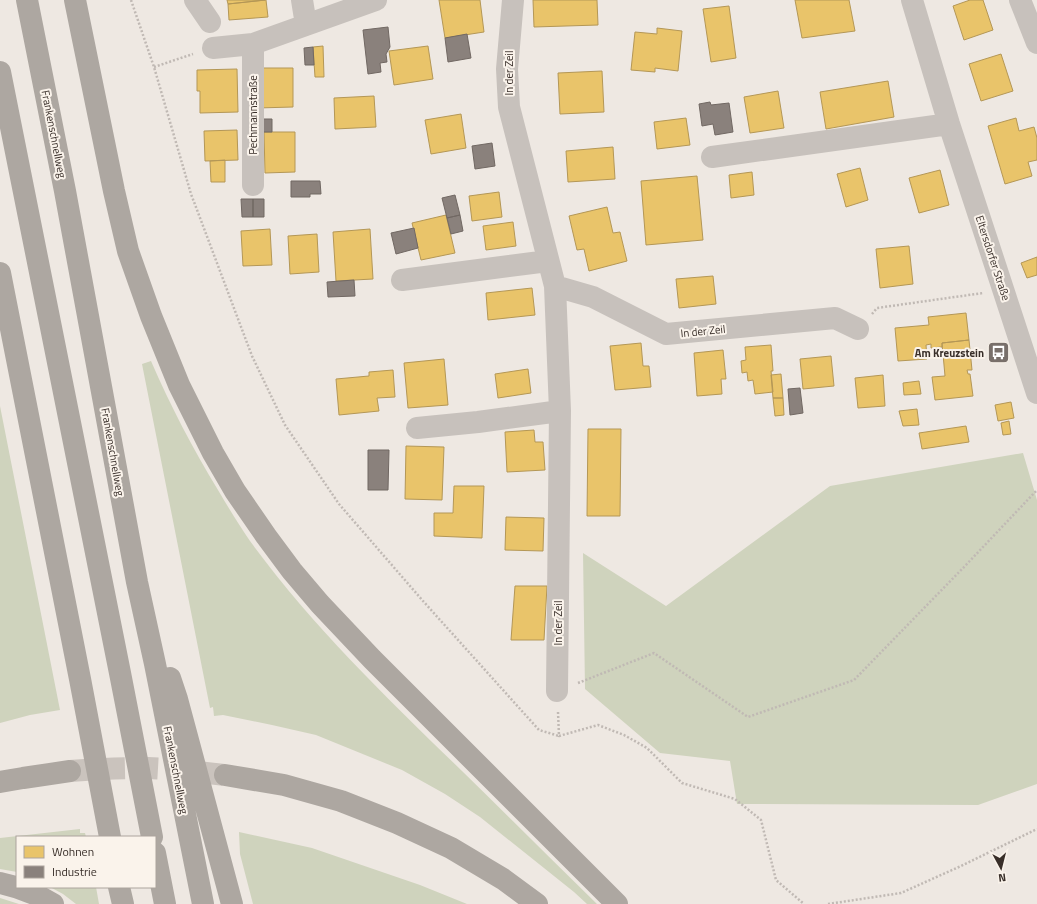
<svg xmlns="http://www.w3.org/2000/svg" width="1037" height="904" font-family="'Titillium Web',sans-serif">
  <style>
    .green { fill: #cfd3bd }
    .homes { fill: #e9c46a; stroke: #b49756 }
    .industry { fill: #8a817c; stroke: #716863 }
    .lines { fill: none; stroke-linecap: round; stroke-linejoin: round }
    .highway-tunnel { stroke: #cac3bd; stroke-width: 22; stroke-dasharray: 22 11; stroke-linecap: butt }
    .path { stroke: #c0b9b4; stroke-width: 2.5; stroke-dasharray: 2 2; stroke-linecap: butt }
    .minor { stroke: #c7c1bc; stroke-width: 22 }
    .highway { stroke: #ada7a1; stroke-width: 22 }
    .labels { text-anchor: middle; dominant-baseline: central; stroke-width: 4; stroke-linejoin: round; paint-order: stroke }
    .street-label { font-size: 11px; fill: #382e29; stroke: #faf3eb }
    .poi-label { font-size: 11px; font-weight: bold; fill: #382e29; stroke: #faf3eb; text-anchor: end }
  </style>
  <rect width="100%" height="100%" fill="#eee8e2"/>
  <!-- green -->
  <path class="green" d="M151 361C170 405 193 449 218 490 228 507 239 525 250 541 312 626 388 699 462 771 507 815 552 860 597 904H587L574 892 480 817 445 794 402 770 316 735 272 725 223 715 214 716 213 707 210 708 142 364Z
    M0 406 60 710 30 715 0 723Z
    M1023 453 1037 500V784L978 805 737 804 730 761 660 753 585 689 583 553 666 606 830 486Z
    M80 829V833H85L86 837H17V872L0 869V838Z
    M239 832 312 848 420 885 467 904H253L240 854Z
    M50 887H96L99 904H76L63 894Z
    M0 898 19 904H0Z"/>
  <!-- homes -->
  <path class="homes" d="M227 0H265L228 4Z
    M266 0 268 17 229 20 228 4Z
    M439 0H480L484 32 445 38Z
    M533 0H597L598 25 534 27Z
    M795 0H849L855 31 802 38Z
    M970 0H983L993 30 964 40 953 6Z
    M729 6 736 58 711 62 703 9Z
    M657 28 682 31 678 71 655 68V72L631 70 635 32 657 34Z
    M323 46 324 77H315L313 47Z
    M428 46 433 79 394 85 389 51Z
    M1001 54 1013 91 981 101 969 64Z
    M257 68H293V107L257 108Z
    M237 69 238 112 200 113V91H197V70Z
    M602 71 604 112 560 114 558 73Z
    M888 81 894 117 826 129 820 92Z
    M778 91 784 128 750 133 744 97Z
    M374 96 376 127 335 129 334 98Z
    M461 114 466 148 431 154 425 120Z
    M686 118 690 145 657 149 654 122Z
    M1016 118 1019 131 1034 127 1037 138V160L1028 162 1032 176 1005 184 988 126Z
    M237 130 238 160 205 161 204 131Z
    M264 132H295V172L265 173Z
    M613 147 615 179 568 182 566 151Z
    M225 160V182H211L210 161Z
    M860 168 868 200 846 207 837 174Z
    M940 170 949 205 919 213 909 178Z
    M752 172 754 195 731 198 729 175Z
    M697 176 703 240 646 245 641 181Z
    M499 192 502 217 472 221 469 196Z
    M607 207 613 233 620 232 627 261 589 271 584 249 577 250 569 216Z
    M446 215 455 253 421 260 412 223Z
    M513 222 516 246 486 250 483 226Z
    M270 229 272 265 243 266 241 231Z
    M370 229 373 279 336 281 333 232Z
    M317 234 319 272 290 274 288 236Z
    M909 246 913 284 880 288 876 249Z
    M1037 257V275L1027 278 1021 263Z
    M713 276 716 304 679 308 676 279Z
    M532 288 535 315 488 320 486 293Z
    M966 313 969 340 942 343V347L931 348V344L926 345 927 359 898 361 895 328 929 325 928 317Z
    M969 340 972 370H967L968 374H970L973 396 935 400 932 377 945 376 942 343Z
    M641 343 643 366H649L651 387 615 390 610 346Z
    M771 345 773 371H771L773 392 755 394 753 380 748 381 747 372 742 373 741 361 746 360 745 347Z
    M723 350 726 379H721L722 394 697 396 694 353Z
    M831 356 834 386 803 389 800 359Z
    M444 359 448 405 408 408 404 363Z
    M528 369 531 393 498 398 495 374Z
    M393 370 395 397 377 398 379 411 339 415 336 379 369 376V372Z
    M781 374 783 398H773L771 375Z
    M883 375 885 406 858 408 855 378Z
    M919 381 921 394 904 395 903 383Z
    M773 398H783L784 415 775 416Z
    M1011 402 1014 418 998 421 995 405Z
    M917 409 919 425 903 426 899 411Z
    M1009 421 1011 434 1003 435 1001 423Z
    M966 426 969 442 922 449 919 433Z
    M588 429H621L620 516H587Z
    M534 430 535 442H543L545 470 507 472 505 432Z
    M406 446 444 447 442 500 405 499Z
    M454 486H484L482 538 434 536V513H453Z
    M506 517 544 518 543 551 505 550Z
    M515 586H547L544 640H511Z"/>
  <!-- industry -->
  <path class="industry" d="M388 27 390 47 386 54 387 62 380 63 381 72 368 74 363 30Z
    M467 34 471 58 448 62 445 38Z
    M313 47 314 65H305L304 48Z
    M710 102 711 105 729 103 733 132 715 135 713 124 702 126 699 104Z
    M257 119H272V132H257Z
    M492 143 495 166 475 169 472 146Z
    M291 181H320L321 194H310V197H291Z
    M455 195 460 215 447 218 442 198Z
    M241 199H253V217H242Z
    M253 199H264V217H253Z
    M460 215 463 231 451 234 447 218Z
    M414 228 418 248 396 254 391 233Z
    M354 280 355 296 328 297 327 282Z
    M800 388 803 413 790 415 788 389Z
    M368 450H389L388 490H368Z"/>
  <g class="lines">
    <!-- highway-tunnel -->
    <path class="highway-tunnel" d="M70 771C96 769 122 768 148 768 174 769 199 772 225 775"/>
    <!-- path -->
    <path class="path" d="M131 0 154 67 191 194 252 356 285 425 339 504 423 601 539 730 559 736
      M154 67 193 54
      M872 314 877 308 983 293
      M578 683 654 653 748 717 854 680 965 566 1037 490
      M558 712 559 736 598 725 624 735 647 748 682 783 735 799 761 820 776 880 804 904
      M828 904 901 893 961 866 1037 829"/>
    <!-- minor -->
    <path class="minor" d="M195 0 210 22
      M302 0 306 25
      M513 0 507 69 509 107 555 286 560 411 557 691
      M912 0 949 124 1037 393
      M1020 0 1037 43
      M253 44V185
      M213 48 253 44 376 0
      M712 157 949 124
      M402 280 548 261
      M555 286 593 297 666 334 835 318 858 329
      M417 428 478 422 560 411"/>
    <!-- highway -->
    <path class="highway" d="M27 0 65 191 137 582 155 664 203 904
      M75 0 114 191 128 251 151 316 179 385 213 453 235 491 266 536 292 571 320 604 372 659 617 904
      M0 72 120 673 152 837
      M0 273 80 679 110 837
      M170 678 177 699 232 904
      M225 775 284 785 341 801 397 823 451 848 503 879 537 904
      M0 782 23 778 70 771
      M155 853 165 904
      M0 883C19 887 37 894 53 904
      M119 887 123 904"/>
  </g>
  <!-- icons -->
  <defs>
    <symbol id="bus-square" viewBox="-11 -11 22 22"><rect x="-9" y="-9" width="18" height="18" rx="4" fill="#786f6a" stroke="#faf3eb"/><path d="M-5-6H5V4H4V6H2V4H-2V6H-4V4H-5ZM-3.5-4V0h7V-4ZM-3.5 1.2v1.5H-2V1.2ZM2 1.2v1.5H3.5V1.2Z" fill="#fff"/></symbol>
  </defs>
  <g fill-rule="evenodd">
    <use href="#bus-square" x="986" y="340" width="25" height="25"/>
  </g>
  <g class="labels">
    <!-- street labels -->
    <g class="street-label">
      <text transform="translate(509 73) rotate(-90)">In der Zeil</text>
      <text transform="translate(253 115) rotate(-90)">Pechmannstraße</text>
      <text transform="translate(54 134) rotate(79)">Frankenschnellweg</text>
      <text transform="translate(993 258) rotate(72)">Eltersdorfer Straße</text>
      <text transform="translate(703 331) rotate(-6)">In der Zeil</text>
      <text transform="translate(113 452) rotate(80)">Frankenschnellweg</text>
      <text transform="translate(558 623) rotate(-90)">In der Zeil</text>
      <text transform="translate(176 770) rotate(79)">Frankenschnellweg</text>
    </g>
    <!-- poi labels -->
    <g class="poi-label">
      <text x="984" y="353">Am Kreuzstein</text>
    </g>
  </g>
  <!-- legend -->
  <rect x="16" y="836" width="140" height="52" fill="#faf3eb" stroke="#aca49d"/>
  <rect x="24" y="846" width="20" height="12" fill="#e9c46a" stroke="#aca49d"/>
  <text x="52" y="856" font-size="12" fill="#382e29">Wohnen</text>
  <rect x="24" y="866" width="20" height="12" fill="#8a817c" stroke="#aca49d"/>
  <text x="52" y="876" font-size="12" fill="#382e29">Industrie</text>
  <!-- north arrow -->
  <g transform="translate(1001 868) rotate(173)" stroke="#faf3eb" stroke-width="3" paint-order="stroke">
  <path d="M0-3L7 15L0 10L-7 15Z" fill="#382e29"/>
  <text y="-6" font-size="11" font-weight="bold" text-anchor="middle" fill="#382e29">N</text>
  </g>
</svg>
